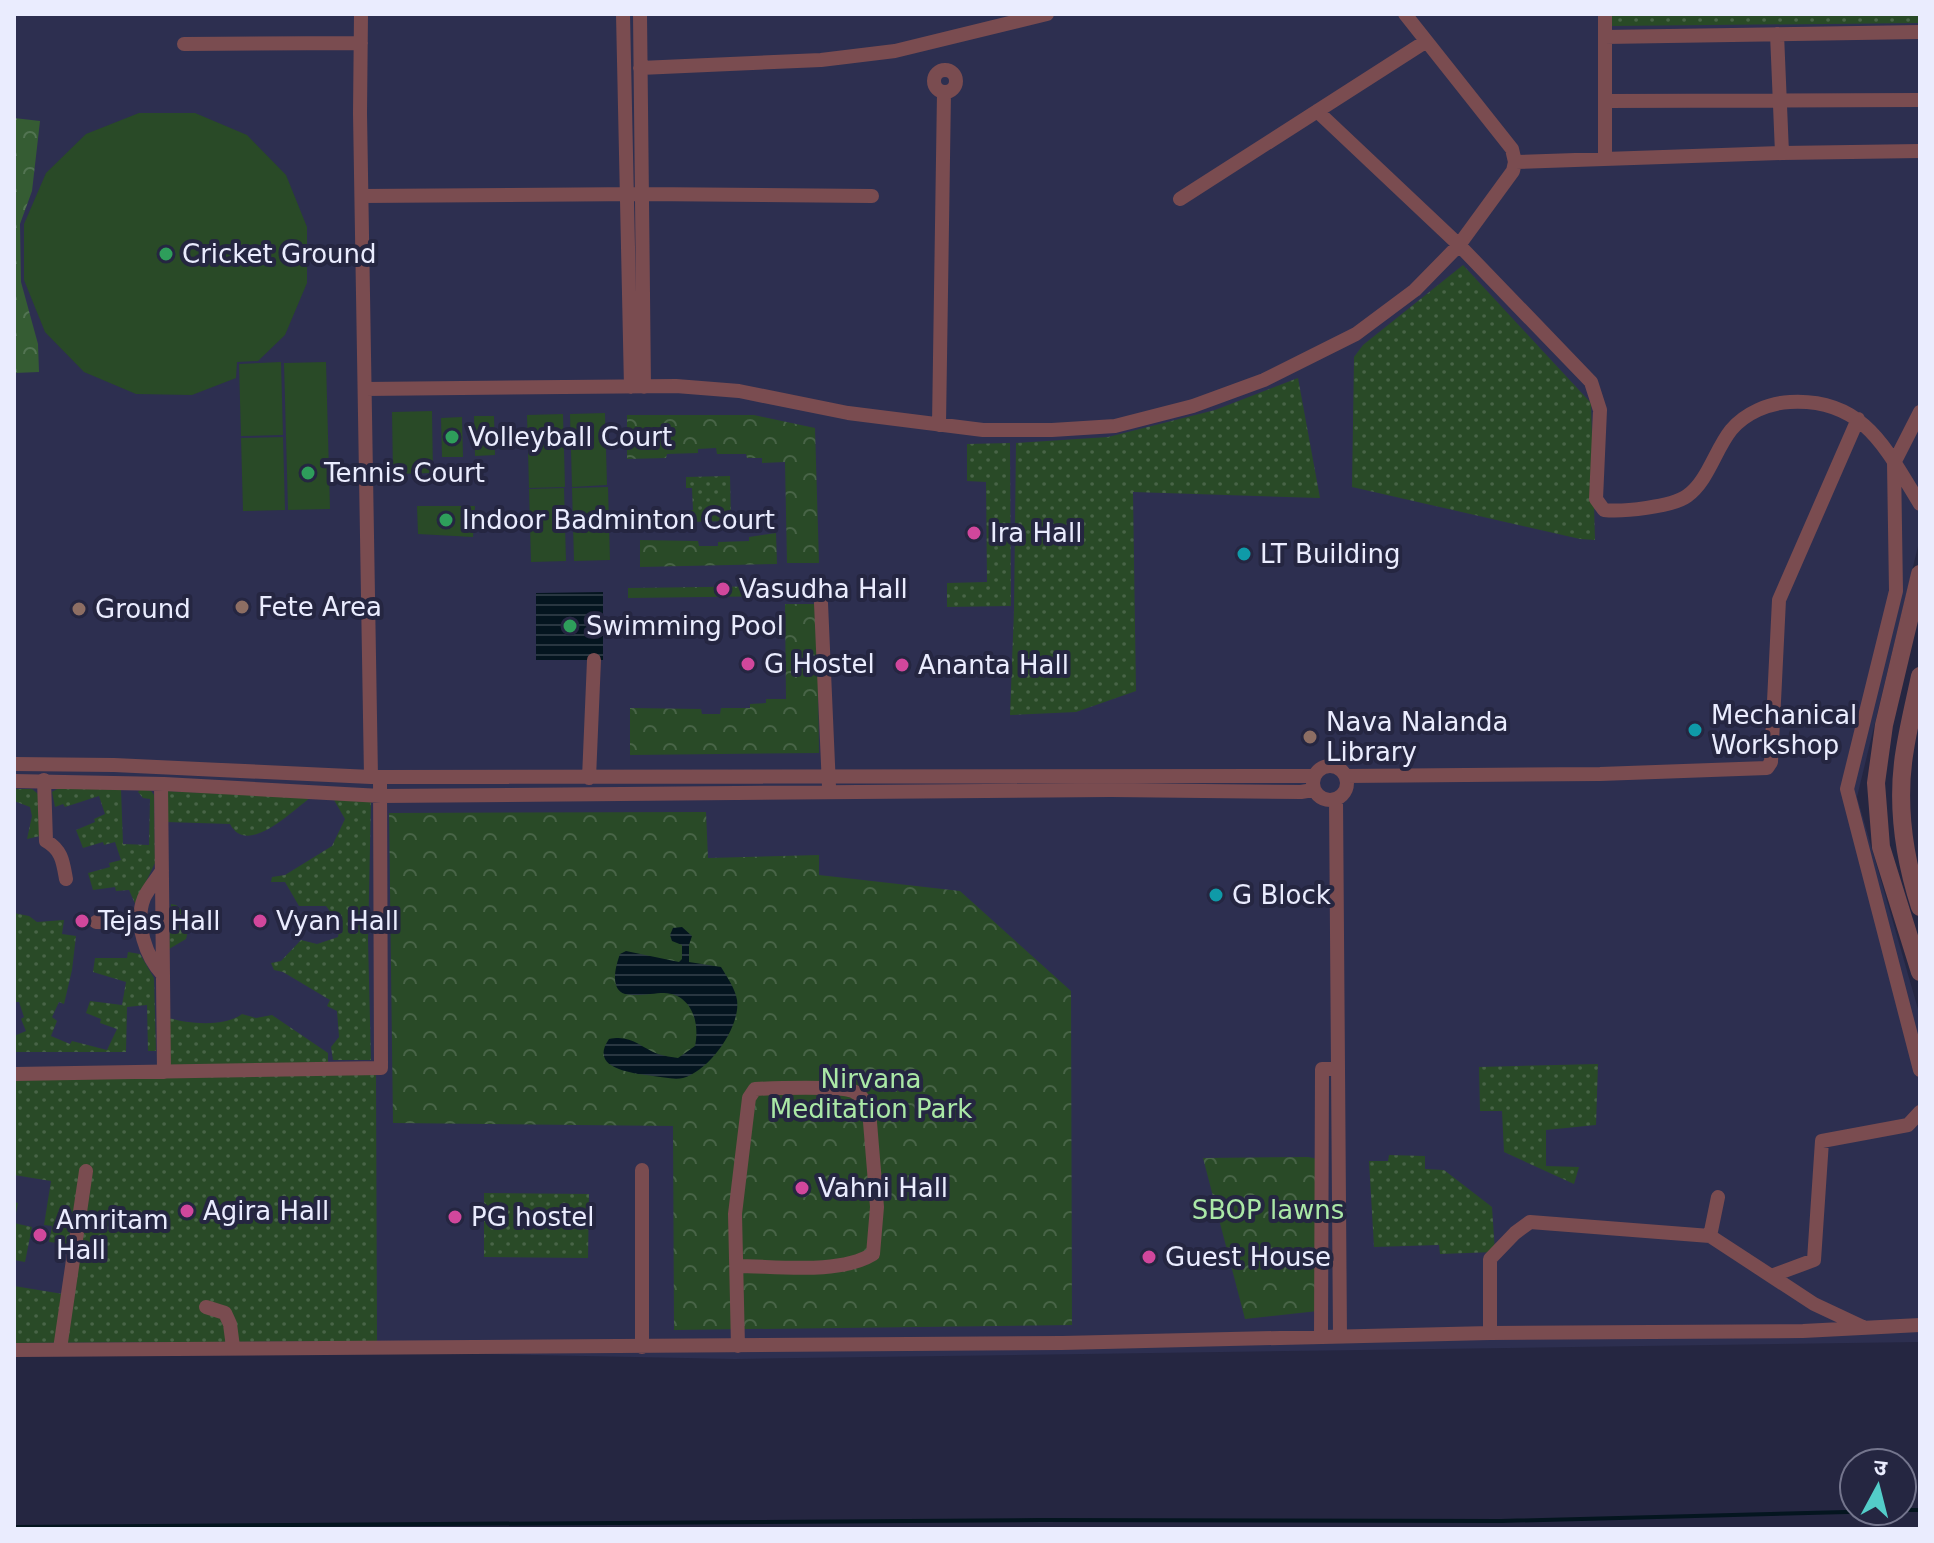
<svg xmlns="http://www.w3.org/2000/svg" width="1934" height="1543" font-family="'DejaVu Sans','Noto Sans Devanagari',sans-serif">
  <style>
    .built { fill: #2d2f50 }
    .grass { fill: url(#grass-dots) }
    .forest { fill: url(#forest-crowns) }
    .park { fill: url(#park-crowns) }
    .pitch { fill: #294a27 }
    .water { fill: url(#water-rules) }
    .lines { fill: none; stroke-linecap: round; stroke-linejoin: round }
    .stream { stroke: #04151f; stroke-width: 4 }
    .minor { stroke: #7a4c50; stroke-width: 14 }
    .tertiary { stroke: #7a4c50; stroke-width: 18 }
    .leisure-dot { fill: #2e9e5b; stroke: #252641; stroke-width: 3 }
    .hotel-dot { fill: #d1479c; stroke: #252641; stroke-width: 3 }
    .culture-dot { fill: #0f9aa8; stroke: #252641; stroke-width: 3 }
    .education-dot { fill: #8d6e63; stroke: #252641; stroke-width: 3 }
    .labels { text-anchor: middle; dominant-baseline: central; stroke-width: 8; stroke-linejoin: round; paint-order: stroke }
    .poi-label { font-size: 26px; fill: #eaecfe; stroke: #252641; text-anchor: start }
    .park-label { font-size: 26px; fill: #aae8a6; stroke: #252641 }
  </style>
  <defs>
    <pattern id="grass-dots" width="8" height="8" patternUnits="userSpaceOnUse" patternTransform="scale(2)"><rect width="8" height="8" fill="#294a27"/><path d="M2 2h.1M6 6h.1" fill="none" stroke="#486447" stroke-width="1.8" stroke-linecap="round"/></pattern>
    <pattern id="forest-crowns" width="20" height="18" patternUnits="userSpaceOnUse" patternTransform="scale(2)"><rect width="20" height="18" fill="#355c33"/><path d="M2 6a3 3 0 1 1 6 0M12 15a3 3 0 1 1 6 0" fill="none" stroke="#527452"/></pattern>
    <pattern id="park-crowns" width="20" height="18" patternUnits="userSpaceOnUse" patternTransform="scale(2)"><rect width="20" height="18" fill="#294a27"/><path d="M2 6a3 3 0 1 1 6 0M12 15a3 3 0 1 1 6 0" fill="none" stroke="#486447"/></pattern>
    <pattern id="water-rules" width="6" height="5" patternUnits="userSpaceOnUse" patternTransform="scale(2)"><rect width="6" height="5" fill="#04151f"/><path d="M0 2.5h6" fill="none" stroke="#293741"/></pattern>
  </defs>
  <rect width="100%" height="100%" fill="#252641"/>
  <!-- built -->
  <path class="built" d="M14 14H1920V538L1857 797 1920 1016V1342L735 1359 427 1353 14 1357Z"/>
  <!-- grass -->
  <path class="grass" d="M1612 14H1920V23L1612 26Z
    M1463 265 1591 403 1595 540 1580 539 1352 487 1354 357 1363 345Z
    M1298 378 1320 498 1133 492 1136 691 1076 712 1010 715 1014 610 1016 443 1108 437 1215 410Z
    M1010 443 1011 606 947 607V583L987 582 986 482 967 481V444Z
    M730 476 731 521 688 522 687 511 693 510 692 488H686V477Z
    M59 788 121 789 123 844 149 845 150 799 143 798 138 792 140 789 151 791 154 795 155 863 140 894 137 908 129 890 116 891 115 887 93 890 88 873 110 867 109 863 121 860 115 842 104 845 103 842 83 848 76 830 95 822 94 819 105 814 99 796 65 807 63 804 55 807 52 792Z
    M14 789H32L38 794 40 836 27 839 32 816 30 807 14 801Z
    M167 791 310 798C292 811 247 857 230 824L166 822Z
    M334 800 371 801 368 940 371 1060H333L331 1047 339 1037 337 1011 327 1006 330 1000 283 972 274 970 271 963 281 961 301 940 317 944 338 937 340 925 326 906H299L285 882H271L272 877 285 875 332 846 345 819Z
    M171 904 176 905 188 916 181 917 180 930 188 931 186 939 169 949Z
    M14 913 29 916 37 922 64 920 62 934 76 936 72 970 64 1004 59 1002 52 1017 57 1021 51 1036 70 1044 72 1041 107 1050 117 1029 100 1023 101 1019 86 1013 90 1001 122 1005 126 982 93 972 95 958H127L128 952 140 954 154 978 156 1051H148L147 1005 127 1007 126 1052H14V1036L26 1031 21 1019 24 1017 19 1002H16L14 995Z
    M242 1014 256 1018 272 1015 328 1053V1064L170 1067 169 1018C189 1024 225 1027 242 1014Z
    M1598 1064 1596 1125 1546 1130V1166L1579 1167 1574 1184 1504 1152 1502 1111H1480L1479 1067Z
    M376 1073 377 1341 14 1343V1286L69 1295 78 1245 49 1242 52 1226 44 1225 51 1181 14 1175V1079Z
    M1389 1155 1425 1156V1169L1444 1170 1492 1207 1495 1252 1440 1254 1439 1245 1374 1247 1369 1161H1388Z
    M484 1193 589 1194 588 1258 484 1257Z
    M14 1202 18 1203 14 1223 32 1227 25 1262 14 1260Z"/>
  <!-- forest -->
  <path class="forest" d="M14 118 40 121 32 191 20 224 21 282 38 344 39 372 14 373Z"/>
  <!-- park -->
  <path class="park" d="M627 415H754L815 428 819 563H787L785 462 762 463V458H747L746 454H717L716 448 698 449V453L667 454 666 458 627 459Z
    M776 533 777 564 640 567V540L698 541 699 546H718V542L749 541V537Z
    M776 586 777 596 628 598V588Z
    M785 604H817L819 753 630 755V708L701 709 702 714H720L721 708H750V704L766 703V699H786Z
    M706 812 708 858 819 855V875L960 891 1071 991 1072 1325 674 1330 673 1126 393 1123 389 813Z
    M1308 1157 1318 1159V1311L1245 1319 1203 1158Z"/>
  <!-- pitch -->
  <path class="pitch" d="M139 113H195L247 135 286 175 307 227V283L285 335 258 361 237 362 236 378 192 395 136 394 84 372 45 332 24 280V224L46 173 86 134Z
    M281 362 283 435 241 436 239 364Z
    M326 362 330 509 288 510 284 363Z
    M432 411 433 473 393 474 392 412Z
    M605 413 607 485 572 487 570 414Z
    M563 414 565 487 529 488 527 415Z
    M474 416H494L495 455 475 456Z
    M462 417 463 457H442L441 418Z
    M283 437 285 510 243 511 241 438Z
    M608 487 610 560 574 561 572 488Z
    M564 488 566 561 531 562 529 489Z
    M417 506H475L473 537 418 534Z"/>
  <!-- water -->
  <path class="water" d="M603 592V660H536V593Z
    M682 927 692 936 689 945V962L721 967C727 977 735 988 737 1000 741 1027 709 1071 683 1078 674 1080 662 1077 653 1076 633 1073 588 1069 609 1039 631 1034 640 1047 658 1054 664 1056 672 1057 678 1058L695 1046C700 1023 692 994 664 993 653 993 636 997 625 994 609 989 616 965 620 954L626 951 679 962 682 959V945L672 941 670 935 673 928Z"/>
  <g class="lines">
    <!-- stream -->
    <path class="stream" d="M1902 1510H1920
      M14 1527 1041 1520 1501 1521 1887 1511"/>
    <!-- minor -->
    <path class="minor" d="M623 14 631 387
      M640 14 644 387
      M1605 14V158
      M1777 34 1782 153
      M1605 37 1920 32
      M184 44 361 43
      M640 68 821 60 895 51 1047 14
      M934 81a11 11 0 1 1 22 0a11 11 0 1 1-22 0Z
      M1606 101 1920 100
      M1317 111 1459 245 1591 382 1600 410 1596 499 1604 510C1622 512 1672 507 1687 496 1708 481 1715 450 1731 430 1745 413 1769 403 1790 402 1864 398 1886 449 1920 504
      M1515 162 1782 153 1920 151
      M362 196 642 194 872 196
      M1180 199 1425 42
      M365 389 676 386 739 391 848 413 983 430H1052L1115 426 1193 406 1264 380 1356 334 1415 290 1459 245 1513 171 1515 162 1512 149 1405 14
      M1920 412 1894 463 1896 591 1847 789 1920 1070
      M939 425 944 92
      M821 603 829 787
      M14 764 114 765 371 777
      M1313 783a17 17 0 1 1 34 0a17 17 0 1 1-34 0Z
      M1346 776 1600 774 1767 768 1771 762 1779 600 1858 419
      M380 777 1313 776
      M589 778 594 660
      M44 780 46 841C62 850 63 862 66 879
      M14 781 164 784 381 796 1111 790 1301 792 1313 790
      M161 784 164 1072
      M1336 799 1340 1337
      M162 871C156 880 148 889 144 898 134 923 146 957 163 975
      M96 922 141 923
      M14 1074 381 1068 380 777H371L360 113 361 14
      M642 1170V1347
      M1710 1236 1718 1197
      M736 1266C776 1266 839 1275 873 1254L877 1207 869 1110C865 1102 862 1095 853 1091 840 1086 773 1088 755 1089L749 1098 735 1214 738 1346
      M1771 1276 1814 1260 1822 1141 1908 1125 1920 1112
      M206 1307 225 1313 230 1324 233 1347
      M1490 1333V1259L1515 1233 1530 1222 1710 1236 1814 1304 1863 1327
      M1321 1337 1322 1069H1338
      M60 1349 86 1171
      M14 1350 1062 1343 1490 1333 1803 1331 1920 1325"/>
    <!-- tertiary -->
    <path class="tertiary" d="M1920 574 1884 725 1876 783 1881 847 1920 972
      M1920 676C1915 700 1909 724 1905 749 1896 801 1904 857 1920 907"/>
  </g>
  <!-- markers -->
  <g class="leisure-dot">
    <circle cx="166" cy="254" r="8"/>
    <circle cx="452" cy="437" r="8"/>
    <circle cx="308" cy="473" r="8"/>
    <circle cx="446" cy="520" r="8"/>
    <circle cx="570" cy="626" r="8"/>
  </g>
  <g class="hotel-dot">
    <circle cx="974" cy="533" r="8"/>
    <circle cx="723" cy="589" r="8"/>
    <circle cx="748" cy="664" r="8"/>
    <circle cx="902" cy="665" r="8"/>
    <circle cx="82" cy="921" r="8"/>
    <circle cx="260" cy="921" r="8"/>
    <circle cx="802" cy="1188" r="8"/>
    <circle cx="187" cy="1211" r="8"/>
    <circle cx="455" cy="1217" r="8"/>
    <circle cx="40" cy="1235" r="8"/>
    <circle cx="1149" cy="1257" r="8"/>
  </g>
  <g class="culture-dot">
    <circle cx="1244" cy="554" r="8"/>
    <circle cx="1695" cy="730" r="8"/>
    <circle cx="1216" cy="895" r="8"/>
  </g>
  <g class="education-dot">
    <circle cx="242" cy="607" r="8"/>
    <circle cx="79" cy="609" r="8"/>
    <circle cx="1310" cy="737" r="8"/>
  </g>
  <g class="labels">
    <!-- poi labels -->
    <g class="poi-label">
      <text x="182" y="254">Cricket Ground</text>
      <text x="468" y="437">Volleyball Court</text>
      <text x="324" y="473">Tennis Court</text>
      <text x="462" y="520">Indoor Badminton Court</text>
      <text x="990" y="533">Ira Hall</text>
      <text x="1260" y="554">LT Building</text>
      <text x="739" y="589">Vasudha Hall</text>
      <text x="258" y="607">Fete Area</text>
      <text x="95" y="609">Ground</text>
      <text x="586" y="626">Swimming Pool</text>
      <text x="764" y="664">G Hostel</text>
      <text x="918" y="665">Ananta Hall</text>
      <text x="1711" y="715">Mechanical<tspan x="1711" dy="30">Workshop</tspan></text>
      <text x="1326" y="722">Nava Nalanda<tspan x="1326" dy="30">Library</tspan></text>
      <text x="1232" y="895">G Block</text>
      <text x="98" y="921">Tejas Hall</text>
      <text x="276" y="921">Vyan Hall</text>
      <text x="818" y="1188">Vahni Hall</text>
      <text x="203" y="1211">Agira Hall</text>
      <text x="471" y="1217">PG hostel</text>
      <text x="56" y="1220">Amritam<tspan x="56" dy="30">Hall</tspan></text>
      <text x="1165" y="1257">Guest House</text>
    </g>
    <!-- park labels -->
    <g class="park-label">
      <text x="871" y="1079">Nirvana<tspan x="871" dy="30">Meditation Park</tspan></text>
      <text x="1268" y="1210">SBOP lawns</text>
    </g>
  </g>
  <!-- border -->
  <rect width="1934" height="1543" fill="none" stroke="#eaecfe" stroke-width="32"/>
  <!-- north arrow -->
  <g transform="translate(1878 1487) rotate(7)"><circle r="38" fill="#252641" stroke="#74758d" stroke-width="2"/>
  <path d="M0-6L14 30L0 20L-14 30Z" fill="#53cdc9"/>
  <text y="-12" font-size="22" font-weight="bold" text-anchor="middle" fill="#eaecfe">उ</text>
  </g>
</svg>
